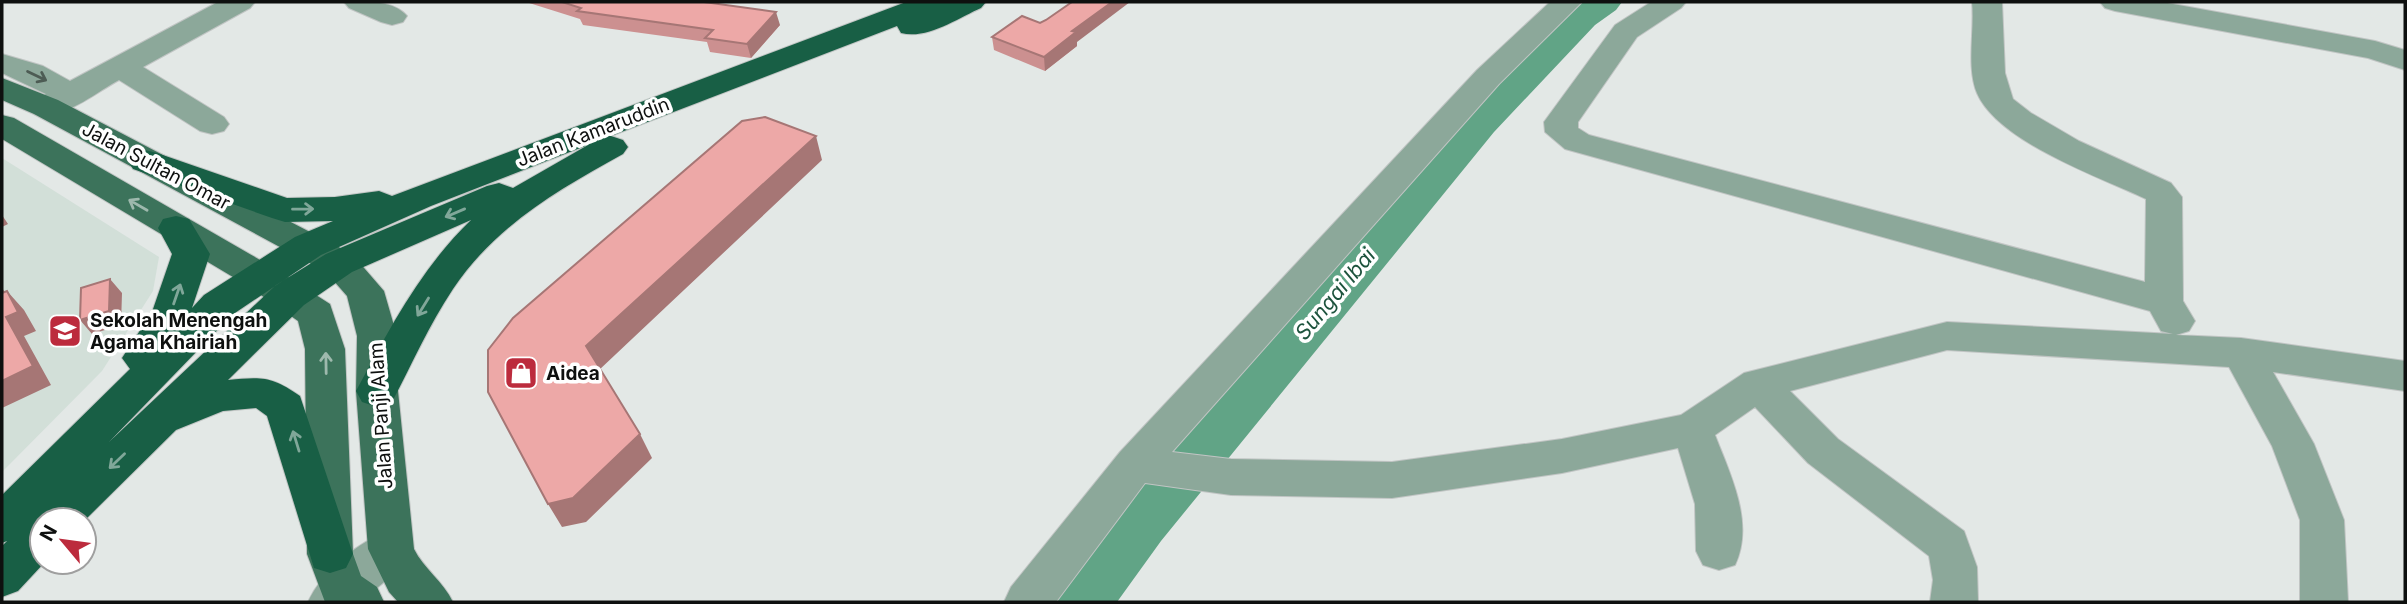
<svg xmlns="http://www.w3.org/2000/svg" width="2407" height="604" font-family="Inter,sans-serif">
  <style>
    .built { fill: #d2dfd8 }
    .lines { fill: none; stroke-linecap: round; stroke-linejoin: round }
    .river { fill: #61a486; fill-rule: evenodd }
    .minor-casing { stroke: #c1c5c4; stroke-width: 2 }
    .major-casing { stroke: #c1c5c4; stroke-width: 2 }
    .highway-casing { stroke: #c1c5c4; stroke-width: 2 }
    .minor { fill: #8ca89a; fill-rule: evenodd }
    .major { fill: #3c735b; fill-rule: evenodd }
    .highway { fill: #185f45; fill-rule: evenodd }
    .wall { fill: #cc9090 }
    .shaded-wall { fill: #a67675 }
    .building { fill: #eda8a7; stroke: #a67675; stroke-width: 2 }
    .oneway { stroke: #4d5c54 }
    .oneway2 { stroke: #9eb9ad }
    .oneway3 { stroke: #80a799 }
    .labels { text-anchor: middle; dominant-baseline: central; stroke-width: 7; stroke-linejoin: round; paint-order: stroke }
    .street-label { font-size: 19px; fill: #0e100f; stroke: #fff }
    .poi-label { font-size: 19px; font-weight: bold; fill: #0e100f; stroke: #fff; text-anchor: start }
    .water-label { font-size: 21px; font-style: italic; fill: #1d533d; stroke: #fff }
  </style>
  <rect width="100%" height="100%" fill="#e3e8e6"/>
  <!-- built -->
  <path class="built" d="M2 158 159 257 153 291 102 371 2 472Z"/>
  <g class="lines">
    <!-- river -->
    <path class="river" d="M1578 2H1622L1616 10 1595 25 1494 132 1161 541 1117 602H1053L1062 583 1121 507 1464 114Z"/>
    <defs>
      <path id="minor" d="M218 2H255L250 8 143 67 224 117 229 124 224 131 212 134 200 131 119 80C95 93 63 121 34 114L30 107 34 100 46 94 2 73V54L43 66 70 81Z
        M344 2C364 1 394 0 407 16L403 22 392 25 381 22 349 8Z
        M1550 2H1582L1499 84 1172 452 1231 459 1392 462 1562 439 1681 415 1744 373 1947 322 2173 334 2161 331 2150 311 1565 149 1545 132 1544 122 1615 25 1651 2H1686L1681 8 1637 37 1578 122V128L1589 135 2145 282 2146 199C2100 177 1998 142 1977 93 1966 67 1975 30 1972 2H2002L2005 73 2013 99 2031 113 2079 141 2171 183 2182 197 2183 301 2195 321 2189 331 2176 335 2241 338 2405 361V391L2273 372 2314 444 2344 520 2348 602H2300V520L2272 446 2229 367 1947 350 1790 391 1838 439 1964 531 1977 567 1978 602H1930L1933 580 1929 556 1808 463 1755 407 1715 435C1730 474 1755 523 1735 565L1719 570 1703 565 1696 551 1695 504 1678 448 1562 473 1392 498 1231 495 1145 483 1056 602H1004L1011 587 1120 452 1477 70Z
        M2100 2H2162L2375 41 2405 50V70L2368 58 2115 11 2105 8Z
        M391 530 407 535 414 549 407 563 360 602H308C322 571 359 541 391 530Z"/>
      <path id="major" d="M2 78 58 100 352 254 384 291 397 336 398 391 414 549C424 569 443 581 453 602H398L389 592 368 549 356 391 357 336 347 296 326 272 34 114 2 100Z
        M2 115 14 118 274 268 330 304 345 349 353 554 361 576 377 587 384 602H325L307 554 305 349 298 321 248 286 2 139Z"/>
      <path id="highway" d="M906 2H986L981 8C958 18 927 40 901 33L897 26 611 136 623 140 628 147 623 154C558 190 495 226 453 289 429 325 412 364 392 402L377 407 362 402 356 391C389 330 420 269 471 220L352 272 304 305 228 380C262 377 271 376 300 396L353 554 346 568 330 573 314 568 267 416 256 408 223 411 176 430 84 521 42 520V562H45L18 591 2 597V546L7 541 2 543V495L130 369 122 358 152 312 172 254 158 228 163 219 176 216 189 219 210 254 192 308 204 295 295 237 333 221 285 222 272 218 133 169 128 161 133 153 145 150 157 153 287 198 335 197 379 191 392 196ZM588 145 513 188 499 183 487 186 326 254 276 285 109 442 232 315 321 255 431 206Z"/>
    </defs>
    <!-- minor casing -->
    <use href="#minor" class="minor-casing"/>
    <!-- major casing -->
    <use href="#major" class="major-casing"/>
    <!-- highway casing -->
    <use href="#highway" class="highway-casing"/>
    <!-- minor -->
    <use href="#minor" class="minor"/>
    <!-- major -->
    <use href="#major" class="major"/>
    <!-- highway -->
    <use href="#highway" class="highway"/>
  </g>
  <!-- wall -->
  <path class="wall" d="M526 2H709L780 25 751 58 710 52 707 42 583 25 580 19Z
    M1040 23 1077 42V46L1045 71 994 50 992 37Z"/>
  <!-- shaded-wall -->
  <path class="shaded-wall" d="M1112 2H1130L1077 42V46L1045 71 1044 57 1072 31Z
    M776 12 780 25 751 58 747 44Z
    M816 136 822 160 598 371 586 346Z
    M2 215 8 224 2 227Z
    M110 279 122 293 121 325 92 334 80 320Z
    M2 288 18 312 7 291 24 310 36 331 24 336 51 385 2 408V381L6 317 2 295Z
    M640 434 652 458 586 522 562 527 548 504Z"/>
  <!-- building -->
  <path class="building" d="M562 2H704L776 12 747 44 705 38 713 30 577 11 581 8Z
    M1072 2H1112L1072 31 1076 32 1044 57 992 37 1022 16 1040 23 1046 20Z
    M765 117 816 136 586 346 640 434 573 498 548 504 488 392V350L513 318 742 121Z
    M110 279 109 311 80 320 81 288Z
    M7 291 18 312 6 317 33 366 2 381V293Z"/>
  <!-- one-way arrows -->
  <defs><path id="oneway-shaft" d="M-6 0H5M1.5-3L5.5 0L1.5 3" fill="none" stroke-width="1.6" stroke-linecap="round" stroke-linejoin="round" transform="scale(1.75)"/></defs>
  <use class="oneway" href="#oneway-shaft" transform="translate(37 76) rotate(26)"/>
  <g class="oneway2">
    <use href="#oneway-shaft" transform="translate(138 205) rotate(-150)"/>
    <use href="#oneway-shaft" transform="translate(326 363) rotate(-91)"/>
  </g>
  <g class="oneway3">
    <use href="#oneway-shaft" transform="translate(303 209) rotate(-1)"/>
    <use href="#oneway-shaft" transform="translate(455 213) rotate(157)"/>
    <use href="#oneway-shaft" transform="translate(177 294) rotate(-71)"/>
    <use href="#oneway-shaft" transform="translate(423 307) rotate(122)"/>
    <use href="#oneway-shaft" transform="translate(296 441) rotate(-107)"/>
    <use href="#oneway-shaft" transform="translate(117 461) rotate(136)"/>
  </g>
  <!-- icons -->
  <defs>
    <symbol id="school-square" viewBox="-11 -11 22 22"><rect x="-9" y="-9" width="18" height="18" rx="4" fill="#bc2b3d" stroke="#fff"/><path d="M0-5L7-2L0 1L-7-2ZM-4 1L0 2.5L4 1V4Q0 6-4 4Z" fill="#fff"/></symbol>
    <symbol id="shop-square" viewBox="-11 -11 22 22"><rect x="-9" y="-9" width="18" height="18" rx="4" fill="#bc2b3d" stroke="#fff"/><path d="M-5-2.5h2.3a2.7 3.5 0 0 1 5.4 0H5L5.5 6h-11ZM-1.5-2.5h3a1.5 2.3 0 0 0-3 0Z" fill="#fff"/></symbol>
  </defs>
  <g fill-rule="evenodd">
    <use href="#school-square" x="46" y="312" width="38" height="38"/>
    <use href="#shop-square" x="502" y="354" width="38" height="38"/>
  </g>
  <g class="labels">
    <!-- street labels -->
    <g class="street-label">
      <text transform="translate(593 132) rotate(-21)">Jalan Kamaruddin</text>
      <text transform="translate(156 166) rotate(28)">Jalan Sultan Omar</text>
      <text transform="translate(381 416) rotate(-94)">Jalan Panji Alam</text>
    </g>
    <!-- poi labels -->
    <g class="poi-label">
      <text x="90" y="320">Sekolah Menengah<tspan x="90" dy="22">Agama Khairiah</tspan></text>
      <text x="546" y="373">Aidea</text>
    </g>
    <!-- water labels -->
    <g class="water-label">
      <text transform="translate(1335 294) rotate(-50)">Sungai Ibai</text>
    </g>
  </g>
  <!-- border -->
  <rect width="2407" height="604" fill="none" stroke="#0e100f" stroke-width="7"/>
  <!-- north arrow -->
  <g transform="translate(63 541) rotate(299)"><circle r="33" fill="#ffffff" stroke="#9f9f9f" stroke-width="2"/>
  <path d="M0-5L12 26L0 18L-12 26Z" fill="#bc2b3d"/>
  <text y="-10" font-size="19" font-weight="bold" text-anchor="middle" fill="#0e100f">N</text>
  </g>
</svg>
